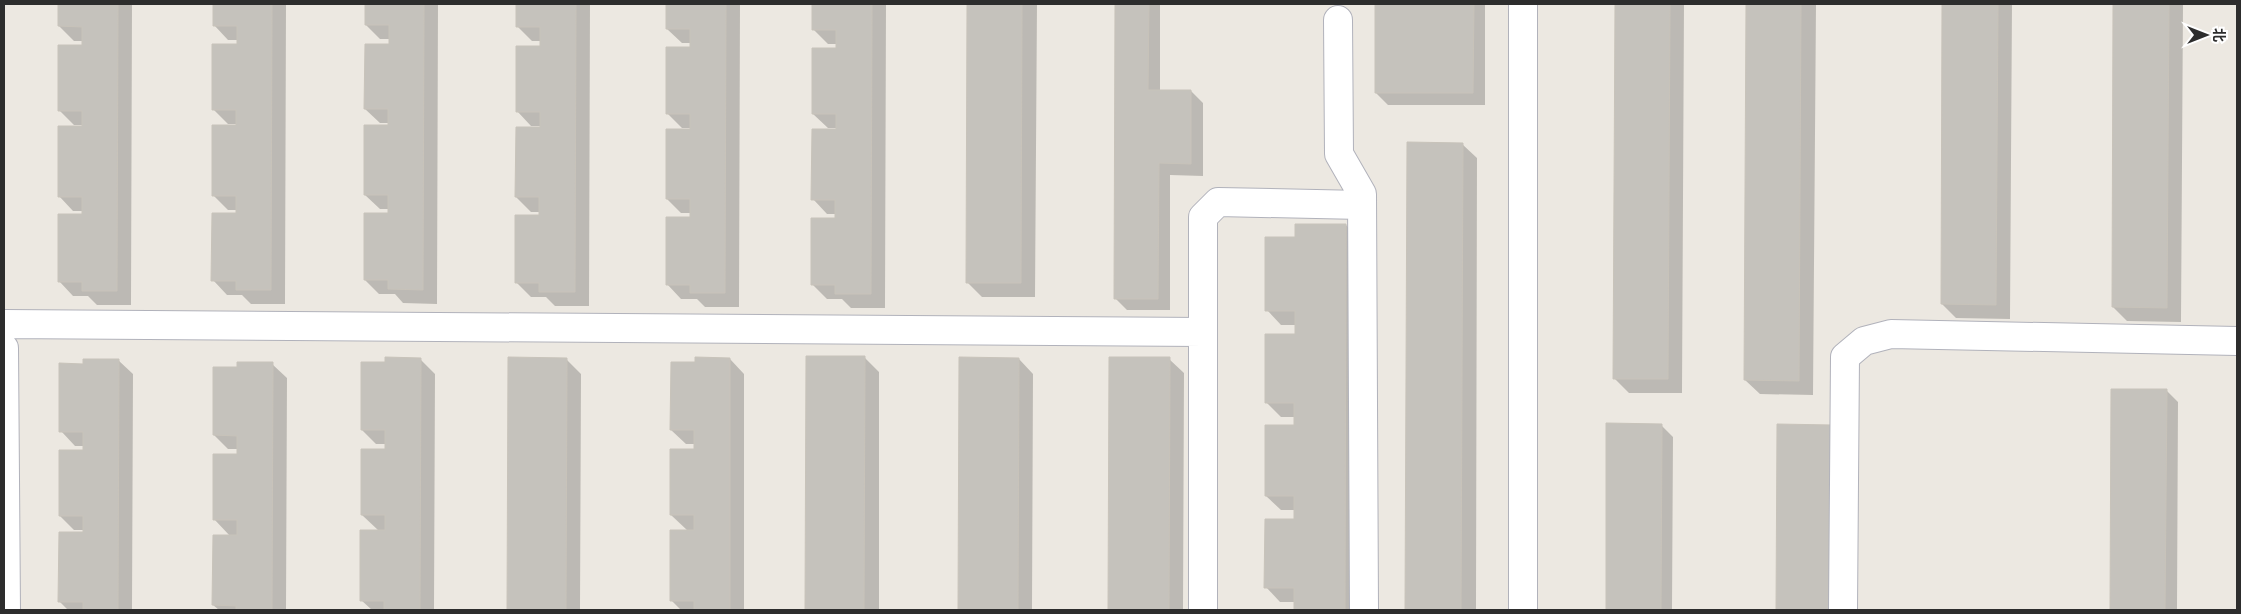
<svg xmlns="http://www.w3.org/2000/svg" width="2241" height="614" font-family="Raleway,'Noto Sans SC',sans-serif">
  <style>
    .shadow { fill: #0003 }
    .building { fill: #c5c2bc; stroke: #c8c3ba }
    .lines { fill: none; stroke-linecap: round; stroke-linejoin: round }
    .minor-casing { stroke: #b1b2bb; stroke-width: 30 }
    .minor { stroke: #fff; stroke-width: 28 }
  </style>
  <rect width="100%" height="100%" fill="#ece8e1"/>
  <!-- shadow -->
  <path class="shadow" d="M60 4H132L131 305H97L88 296H73L59 281 83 211H73L59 196 85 125H74L59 110 83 46V41H74L59 26Z
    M214 4H286L285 304H251L242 295H227L213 280 237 215V210H228L213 195 237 127V124H228L213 109 238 45V40H228L214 25Z
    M366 4H438L437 304 403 303 395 294H379L365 280 389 214V209H380L365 195 389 126V123H380L365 109 390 45V39H380L366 25Z
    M518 4H590L589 306H555L546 297H531L516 282 540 216V212H531L516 197 541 128V126H531L517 111 541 47V41H532L518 27Z
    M668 4H740L739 307H705L697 299H681L667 284 691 218V213H681L667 199 691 130V128H682L667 113 691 49V43H682L667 29Z
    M813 4H886L885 308H851L842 299H827L813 285 837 219V214H827L813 199 837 131V128H828L813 114 837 50V44H828L813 29Z
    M969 4H1037L1035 297H982L968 283Z
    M1116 4H1160V91H1191L1203 103V176L1170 175V310H1127L1115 298Z
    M1377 4H1485V105H1388L1376 93Z
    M1616 4H1684L1682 393H1629L1614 378Z
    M1748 4H1816L1813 395 1760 394 1745 380Z
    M1943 4H2012L2010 319 1956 318 1942 304Z
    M2114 4H2183L2181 322 2127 321 2113 307Z
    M1408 143 1462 144 1477 158 1476 610H1406Z
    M1346 225 1360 240 1359 610H1295V602H1280L1266 587 1295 520V510H1281L1266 496 1295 427V417H1281L1266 402 1296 335V325H1281L1267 310 1296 238Z
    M807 357 865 358 879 372V610H807Z
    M1111 358 1169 359 1184 373 1183 610H1109Z
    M420 359 435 374 434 610H372L361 600 379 531 362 515 386 450V444H376L362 430 387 364Z
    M509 359H566L581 374 580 610H509Z
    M730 359 744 374V610H681L671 600 688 531 671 515 695 450V444H686L671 430 696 364Z
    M960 359H1019L1033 374 1032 610H959Z
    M118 360 133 374 132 610H68L59 601 84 530H74L60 516 85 452V446H75L61 431 85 365Z
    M272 364 287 378 286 610H219L213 605 230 536 214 519 238 455V449H228L214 435 238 368Z
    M2112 390H2166L2178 402 2177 610H2111Z
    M1608 425H1661L1673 437 1672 610H1607Z
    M1778 426 1843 610H1777Z"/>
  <!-- building -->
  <path class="building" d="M58 4H118L117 291H82V282H58V214H82V197H58V126H82V111H58V45H82V27L58 26Z
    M213 4H272L271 290H236V281H211L212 213H236V196H212V125H236V110H212V44H237V26H213Z
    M365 4H424L423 290 388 289V280H364V213H388V195H364V125H388V109H364L365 44H389V25H365Z
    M516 4H576L575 292H539V283H515V215H539V197H515L516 127H540V112H516V46H540V27H516Z
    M666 4H726L725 293H690V285H666V217H690V199H666V129H690V114H666V47H690V29H666Z
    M812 4H872L871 294H835V285H811V218H835V200H811L812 129H836V114H812V48H836V30H812Z
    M967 4H1022L1021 283H966Z
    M1115 4H1149L1148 90H1191V164L1159 163 1158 299H1114Z
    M1375 4H1474L1473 93H1375Z
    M1615 4H1670L1668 379H1613Z
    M1746 4H1801L1799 381 1744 380Z
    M1942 4H1998L1996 305 1941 304Z
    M2113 4H2169L2167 308 2112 307Z
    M1407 142 1463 143 1461 610H1405Z
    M1295 224H1346L1345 610H1294V588H1264L1265 519H1294V496H1265V425H1294V403H1265V334H1295V311H1265V237H1295Z
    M806 356H865L864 610H805Z
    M385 357 421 358 420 610H384V601H360V530H385V515H361V449H385V430H361V362H385Z
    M508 357 567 358 566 610H507Z
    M695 357 730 358V610H694V601H670V530H694V515H670V449H694V430H670L671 362H695Z
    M959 357 1019 358 1018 610H958Z
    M1109 357H1170L1169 610H1108Z
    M83 359H119L118 610H83V602H58L59 532H83V516H59V450H83V432H59V363L83 364Z
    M237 362H273L272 610H236V606L212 605 213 535H237V520H213V454H237V436L213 435V367H237Z
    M2111 389H2167L2165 610H2110Z
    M1606 423 1662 424 1661 610H1606Z
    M1777 424 1832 425 1831 610H1776Z"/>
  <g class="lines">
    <defs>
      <path id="minor" d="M1523 4V610
        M1338 20 1339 154 1362 194 1364 610
        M4 324 1203 332
        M4 348 6 610
        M1203 610V217L1218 202 1362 205
        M1843 610 1845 357 1864 341 1891 334 2237 341"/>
    </defs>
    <!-- minor casing -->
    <use href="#minor" class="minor-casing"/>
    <!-- minor -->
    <use href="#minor" class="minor"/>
  </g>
  <!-- border -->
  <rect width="2241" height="614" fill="none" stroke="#2d2d2d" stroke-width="10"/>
  <!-- north arrow -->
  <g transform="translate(2206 35) rotate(90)" stroke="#ffffff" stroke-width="4" paint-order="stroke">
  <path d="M0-4L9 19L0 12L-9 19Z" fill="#2d2d2d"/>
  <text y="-8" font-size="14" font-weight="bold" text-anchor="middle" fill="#2d2d2d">北</text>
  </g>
</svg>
